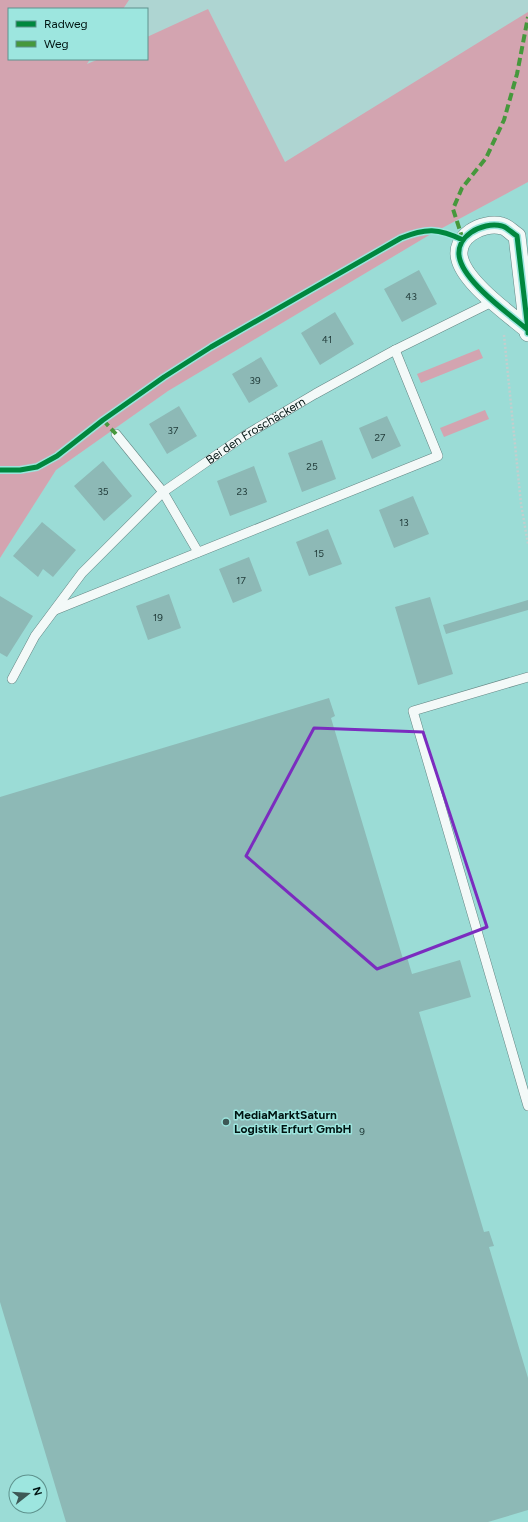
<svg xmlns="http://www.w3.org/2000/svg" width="528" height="1522" font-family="Figtree,sans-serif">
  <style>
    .built { fill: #9bdcd6; fill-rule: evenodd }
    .green { fill: #d3a4b0 }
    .building { fill: #8db9b6 }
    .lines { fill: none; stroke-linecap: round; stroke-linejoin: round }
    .lane-casing { stroke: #648684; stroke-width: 10 }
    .street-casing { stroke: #648684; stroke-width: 18 }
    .path { stroke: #c3cfce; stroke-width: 2.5; stroke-dasharray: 2 2; stroke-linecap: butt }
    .lane { stroke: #f3f9f8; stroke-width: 9 }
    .street { stroke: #f3f9f8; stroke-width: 17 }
    .quiet { stroke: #46983c; stroke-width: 4; stroke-dasharray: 8 4; stroke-linecap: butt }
    .cycleway-casing { stroke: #9de6df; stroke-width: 8 }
    .cycleway { stroke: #00873e; stroke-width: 5 }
    .marked { fill: none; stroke: #7b2cbf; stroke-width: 3; stroke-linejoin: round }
    .poi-dot { fill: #3d5855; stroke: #9de6df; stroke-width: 1.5 }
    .labels { text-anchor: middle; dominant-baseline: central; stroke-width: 3; stroke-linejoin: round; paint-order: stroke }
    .number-label { font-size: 10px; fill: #233d3b }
    .street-label { font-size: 12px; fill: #001412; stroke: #9de6df }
    .poi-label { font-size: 12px; font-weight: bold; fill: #001412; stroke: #9de6df; text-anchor: start }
  </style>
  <rect width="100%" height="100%" fill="#aed5d2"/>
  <!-- built -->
  <path class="built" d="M528 182V1522H0V558L56 470 168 391 431 234ZM16 1482H40V1506H16Z"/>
  <!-- green -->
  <path class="green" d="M0 0H129L123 9H9V59H90L87 64 99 59H147V37L208 9 285 162 528 12V182L431 234 168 391 56 470 0 558Z
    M479 349 483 358 421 383 417 374Z
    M485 410 489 419 444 437 440 428Z"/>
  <!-- building -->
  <path class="building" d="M419 270 437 304 402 322 384 289Z
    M335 312 354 344 320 365 301 333Z
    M261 357 278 386 249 403 232 374Z
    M179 406 197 436 167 454 149 424Z
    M387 416 401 446 372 459 359 428Z
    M322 440 336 479 302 492 288 453Z
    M103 461 132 496 104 521 74 486Z
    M254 466 267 502 230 516 217 481Z
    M413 496 429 534 394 548 379 510Z
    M42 522 76 550 53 577 43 569 38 577 13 556Z
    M328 529 342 564 309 576 296 542Z
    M249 557 262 591 233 603 219 569Z
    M169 594 181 628 148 640 136 606Z
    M0 596 33 616 7 657 0 653Z
    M430 597 453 674 418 685 395 607Z
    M528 600V610L446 634 443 625Z
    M329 698 335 716 331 718 403 959 407 957 412 974 460 960 471 997 419 1012 484 1232 489 1231 494 1246 489 1247 528 1378V1510L488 1522H66L0 1302V797Z"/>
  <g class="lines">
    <defs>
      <g id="lane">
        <path d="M116 434 163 492 198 552"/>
        <path d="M55 610 438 456 395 350"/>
        <path d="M528 677 413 711 528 1106"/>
        <path id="s1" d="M12 679 35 636 82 573 163 492 244 436 315 394 395 350 494 301"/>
      </g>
      <path id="street" d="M528 330C509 314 467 284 460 260 453 237 482 221 502 226 507 227 512 233 517 236L528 330V333"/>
    </defs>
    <!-- lane casing -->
    <use href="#lane" class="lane-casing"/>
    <!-- street casing -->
    <use href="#street" class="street-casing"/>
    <!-- path -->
    <path class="path" d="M504 335 521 504 528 544"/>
    <!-- lane -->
    <use href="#lane" class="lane"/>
    <!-- street -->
    <use href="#street" class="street"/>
    <!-- quiet -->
    <path class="quiet" d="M463 240 453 209 462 188 486 158 504 120 517 74 528 17
      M103 420 116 434"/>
    <defs>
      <path id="cycleway" d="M528 330C509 314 467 284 460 260 453 237 482 221 502 226 507 227 512 233 517 236L528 330V333
        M0 470H20L37 467 57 456 103 420 164 377 211 347 401 238C426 228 438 228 463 240"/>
    </defs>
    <!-- cycleway casing -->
    <use href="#cycleway" class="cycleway-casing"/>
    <!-- cycleway -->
    <use href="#cycleway" class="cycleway"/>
  </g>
  <!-- marked area -->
  <path class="marked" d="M314 728 423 732 487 927 377 969 246 856Z"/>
  <!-- markers -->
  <circle class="poi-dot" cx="226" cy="1122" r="4"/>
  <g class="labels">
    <!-- number labels -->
    <g class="number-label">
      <text x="411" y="296">43</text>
      <text x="327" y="339">41</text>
      <text x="255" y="380">39</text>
      <text x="173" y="430">37</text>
      <text x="380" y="437">27</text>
      <text x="312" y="466">25</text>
      <text x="103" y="491">35</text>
      <text x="242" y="491">23</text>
      <text x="404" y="522">13</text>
      <text x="319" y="553">15</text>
      <text x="241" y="580">17</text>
      <text x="158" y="617">19</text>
      <text x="362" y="1131">9</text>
    </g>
    <!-- street labels -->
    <g class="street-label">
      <text stroke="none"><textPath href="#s1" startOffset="353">Bei den Froschäckern</textPath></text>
    </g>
    <!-- poi labels -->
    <g class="poi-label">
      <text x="234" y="1115">MediaMarktSaturn<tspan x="234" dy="14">Logistik Erfurt GmbH</tspan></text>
    </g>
  </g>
  <!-- legend -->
  <rect x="8" y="8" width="140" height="52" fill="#9de6df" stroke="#5e928d"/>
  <rect x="16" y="21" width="20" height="6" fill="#00873e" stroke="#5e928d"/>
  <text x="44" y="28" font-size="12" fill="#001412">Radweg</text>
  <rect x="16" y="41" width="20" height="6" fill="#46983c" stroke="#5e928d"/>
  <text x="44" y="48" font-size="12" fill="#001412">Weg</text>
  <!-- north arrow -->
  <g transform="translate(28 1494) rotate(73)"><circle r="19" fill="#9de6df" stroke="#5e928d"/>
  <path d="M0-3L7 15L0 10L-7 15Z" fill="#3d5855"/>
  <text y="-6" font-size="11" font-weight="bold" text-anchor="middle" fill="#001412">N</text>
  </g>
</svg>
